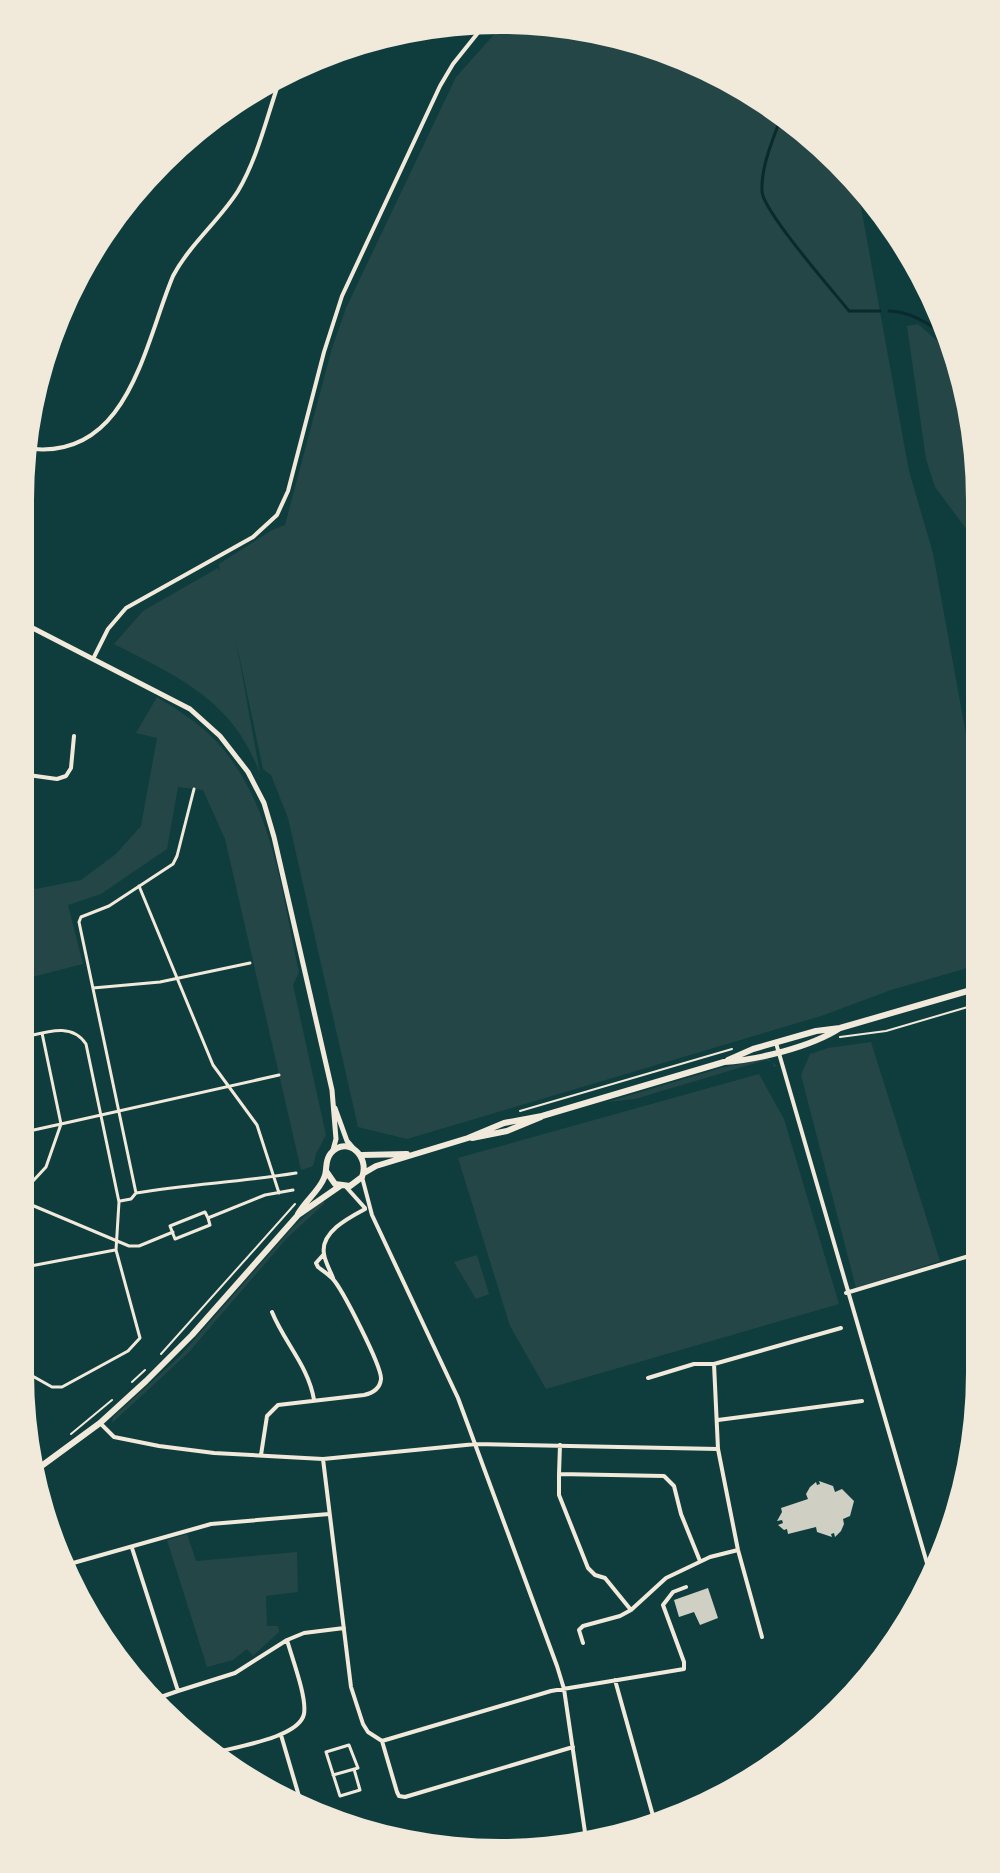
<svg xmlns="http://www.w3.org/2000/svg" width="1000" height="1873" font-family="Helvetica,sans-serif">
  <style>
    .green { fill: #244646 }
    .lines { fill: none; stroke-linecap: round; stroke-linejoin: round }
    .stream { stroke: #0a2a2b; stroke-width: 3 }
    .building { fill: #cfcfc3 }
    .path { stroke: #f1e9da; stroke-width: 2 }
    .pedestrian { stroke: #f1e9da; stroke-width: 3 }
    .minor { stroke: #f1e9da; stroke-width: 4 }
    .tertiary { stroke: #f1e9da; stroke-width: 5 }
    .secondary { stroke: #f1e9da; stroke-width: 6 }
  </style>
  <rect width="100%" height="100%" fill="#0f3d3e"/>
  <!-- green -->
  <path class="green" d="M562 24 740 84 817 139 857 185 909 471 933 553 977 795 978 965 891 990 821 1016 407 1139 358 1127 288 818 271 775 263 769 236 641 260 774C234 701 179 677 114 644L143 611 218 568 220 572 219 564 272 530 285 525 332 348 346 308 456 77 500 28Z
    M918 324 957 358 976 438V542L935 487 926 459 907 326Z
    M157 697C178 710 199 723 216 741 273 802 282 895 299 972L293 985 326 1135 316 1154 313 1166 301 1170 225 839 203 790 178 787 167 849 101 894 68 905 83 964 20 980 21 884 36 889 81 880 116 854 141 826 157 738 136 733Z
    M871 1042 940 1261 856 1288 801 1075 810 1054 828 1048Z
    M767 1058 777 1066 774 1067 772 1062 766 1060 635 1099 607 1102 721 1068Z
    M759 1074 784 1119 839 1304 546 1389 510 1326 458 1158Z
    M324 1198V1204L287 1238 188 1353 112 1423 113 1417 180 1356 292 1228Z
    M477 1255 489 1294 476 1299 454 1262Z
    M187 1534 196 1561 297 1552 298 1592 266 1596 267 1626H278L279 1632 253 1656 247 1649 233 1660 207 1667 167 1540Z"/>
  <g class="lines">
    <!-- stream -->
    <path class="stream" d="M774 109 780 120C772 142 761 167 762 191 762 210 833 291 849 311H880
      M889 311C912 311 935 327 953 342"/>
  </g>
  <!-- building -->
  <path class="building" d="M819 1481 833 1486 835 1492 842 1489 854 1501 850 1516 843 1519 844 1524 841 1531 835 1537 834 1533 831 1534 832 1537 817 1532 816 1527 788 1534 787 1529 784 1530 778 1525 783 1523 782 1520 777 1521 782 1512 781 1508 808 1499 806 1494 810 1487 816 1482 817 1485 820 1484Z
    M708 1588 718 1618 700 1625 694 1612 679 1617 674 1600Z"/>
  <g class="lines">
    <!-- path -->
    <path class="path" d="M840 1037 886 1031 978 1004
      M520 1111 732 1049
      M161 1354 295 1204
      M132 1382 145 1370
      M71 1434 112 1400"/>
    <!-- pedestrian -->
    <path class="pedestrian" d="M139 886 213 1065 257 1125 279 1193
      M93 988 160 982 250 963
      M20 1012 24 1011
      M42 1033 61 1124 279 1075
      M20 1133 61 1124
      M136 1193 79 922 81 917 109 906 173 864 177 856 194 789
      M20 1195 46 1167 61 1124
      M120 1201 131 1199 136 1193C189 1184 242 1182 296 1173
      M20 1210 34 1206 129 1246H139L173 1232
      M208 1218 210 1225 175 1239 170 1226 205 1212 208 1218 265 1195 293 1190
      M20 1268 115 1250
      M20 1369 52 1387H62L128 1351 140 1338 116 1250 119 1202 86 1044C71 1021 44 1033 20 1038
      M333 1775 358 1768 349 1745 326 1752 340 1796 360 1790 354 1769"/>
    <!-- minor -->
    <path class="minor" d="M25 448C128 464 144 345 173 276 190 244 219 221 238 191 257 159 266 120 278 85
      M93 659 108 629 126 608 253 537 277 515 288 491 324 352 342 296 440 86 453 64 481 29
      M21 774 57 779 66 776 71 768 74 736
      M776 1043 931 1577
      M362 1177 372 1215 458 1398 557 1666 564 1689 586 1839
      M347 1188 365 1208
      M333 1278C330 1270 325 1262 324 1254 320 1232 350 1217 365 1209
      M846 1293 979 1253
      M272 1312C284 1342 309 1367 314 1400
      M648 1378 694 1364H714
      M718 1420 862 1401
      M101 1424 114 1437 159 1446 214 1453 323 1459 476 1444 718 1449
      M560 1445 559 1474 664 1476 674 1486 681 1514 700 1561
      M261 1455 267 1416 278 1405 364 1395C373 1393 380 1389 381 1379 382 1367 342 1288 332 1278 328 1274 322 1270 318 1267L316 1263 324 1254
      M323 1459 351 1687 363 1724 368 1732 382 1741 551 1691 684 1669V1662L663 1605 673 1592 686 1587
      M559 1474V1495L588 1568 595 1575 605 1578 631 1610
      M132 1548 178 1691 235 1673 287 1640
      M66 1565 211 1524 329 1514
      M762 1637 738 1550 718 1449 714 1364 841 1328
      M583 1643 579 1630 583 1626 620 1616 631 1610 666 1578 710 1557 738 1550
      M615 1680 655 1823
      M155 1699 178 1691
      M281 1735 301 1803
      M382 1741 397 1792 399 1796 405 1797 573 1747
      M213 1753C234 1747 299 1738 304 1714 307 1697 292 1658 287 1640L304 1633 344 1628"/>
    <!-- tertiary -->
    <path class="tertiary" d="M21 622 190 709 220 736 248 772 264 803 274 837 332 1090 336 1139 333 1150
      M335 1108 347 1141 353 1148"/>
    <!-- secondary -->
    <path class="secondary" d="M728 1060 753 1049 816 1031 840 1028 978 988
      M472 1138 507 1131 541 1117
      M362 1155 407 1154
      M364 1173 376 1166 468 1138 504 1123 542 1116 724 1062C757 1060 811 1047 840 1028
      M298 1214C305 1201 319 1191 324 1178 328 1169 324 1161 331 1153 348 1135 370 1157 362 1177L350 1186 335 1184 326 1171
      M36 1470 100 1423 146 1381 192 1335 298 1215 340 1186"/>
  </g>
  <!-- crop -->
  <path d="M0 0H1000V1873H0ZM500 34H500A466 466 0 0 1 966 500V1373A466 466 0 0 1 500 1839H500A466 466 0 0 1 34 1373V500A466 466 0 0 1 500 34Z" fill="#f1e9da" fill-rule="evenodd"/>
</svg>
